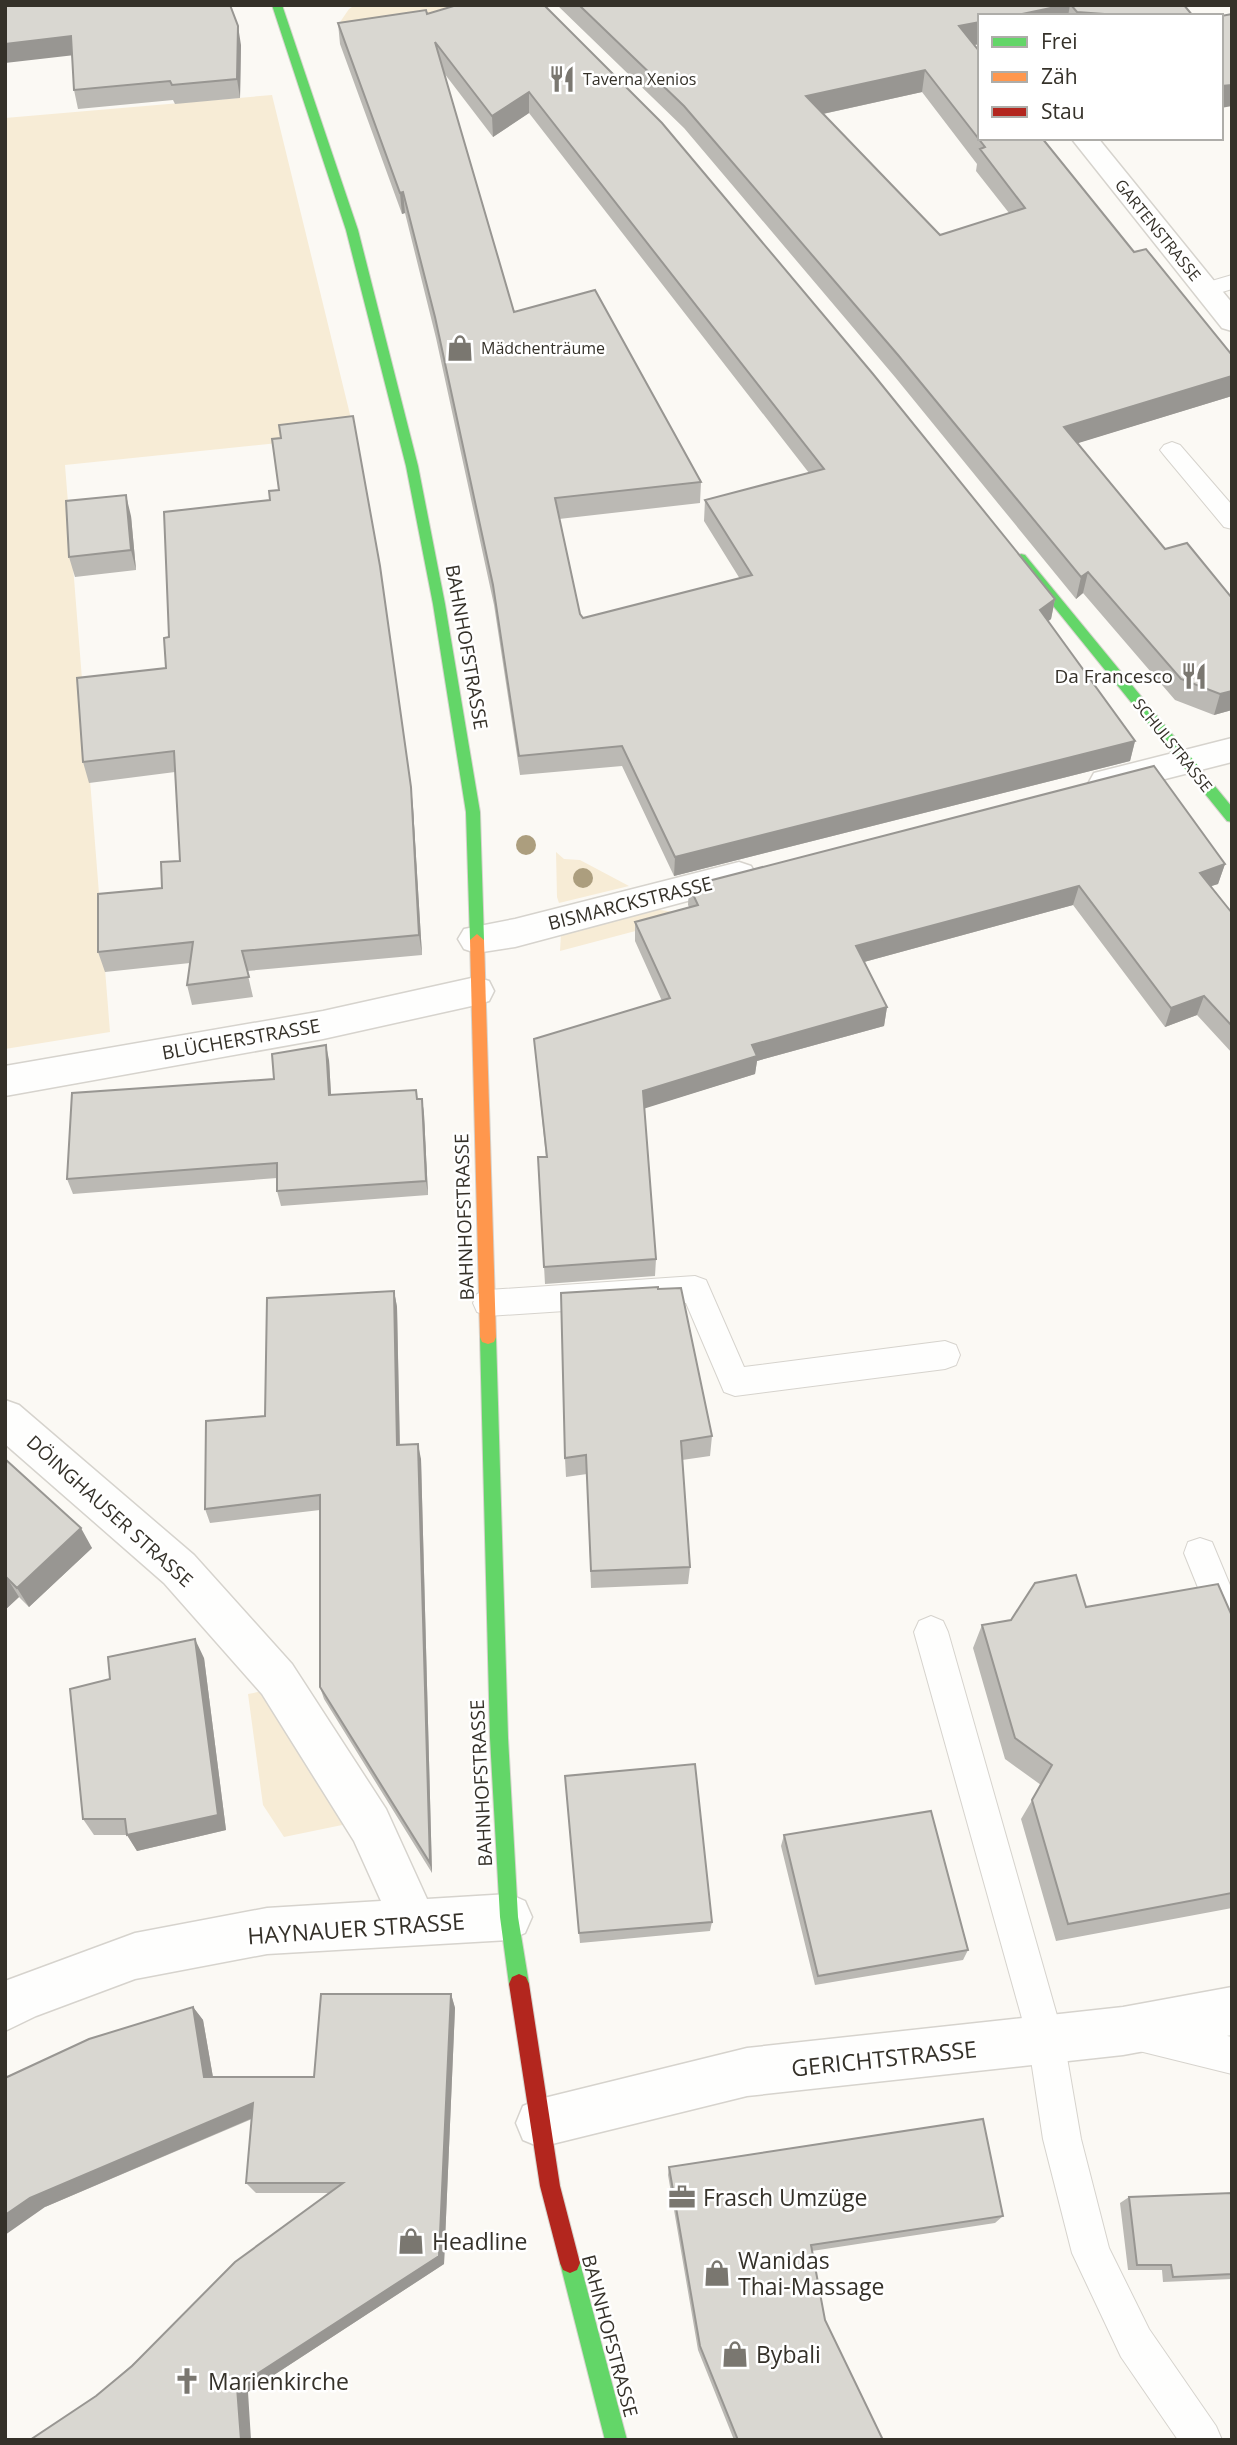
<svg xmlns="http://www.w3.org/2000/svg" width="1237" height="2445" font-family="'Open Sans',sans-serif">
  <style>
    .green { fill: #f7ecd6 }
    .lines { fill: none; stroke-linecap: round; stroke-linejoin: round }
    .lane-casing { stroke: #d6d3cd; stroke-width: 2 }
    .street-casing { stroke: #d6d3cd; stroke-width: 3 }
    .fast-casing { stroke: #d6d3cd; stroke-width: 2 }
    .slow-casing { stroke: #d6d3cd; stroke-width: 2 }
    .jam-casing { stroke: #d6d3cd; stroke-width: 2 }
    .lane { fill: #fefefd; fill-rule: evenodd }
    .street { fill: #fefefd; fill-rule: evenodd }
    .fast { fill: #63d668; fill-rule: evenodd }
    .slow { fill: #ff974d; fill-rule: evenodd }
    .jam { fill: #b3261e; fill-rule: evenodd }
    .tree { fill: #ac9e7e }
    .wall { fill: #bbb9b4; fill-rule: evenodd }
    .shaded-wall { fill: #989692 }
    .building { fill: #d9d7d1; stroke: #989692; stroke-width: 2; fill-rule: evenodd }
    .labels { text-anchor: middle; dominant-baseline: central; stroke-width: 5; stroke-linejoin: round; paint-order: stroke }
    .far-poi-label { font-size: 16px; fill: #353129; stroke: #fff; text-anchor: start }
    .far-street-label { font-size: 16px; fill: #353129; stroke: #fff }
    .street-label { font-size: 19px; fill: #353129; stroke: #fff }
    .poi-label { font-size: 19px; fill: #353129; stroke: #fff; text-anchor: end }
    .near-street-label { font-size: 23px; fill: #353129; stroke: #fff }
    .near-poi-label { font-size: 23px; fill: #353129; stroke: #fff; text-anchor: start }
  </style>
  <rect width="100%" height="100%" fill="#fbf9f4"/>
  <!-- green -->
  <path class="green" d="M355 5H469L417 18 338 25 349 9Z
    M272 95 355 435 65 465 110 1032 5 1049V118Z
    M556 852 564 859 580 860 629 886 559 903 557 897Z
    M653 909 682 913 677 920 560 951 561 934Z
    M263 1691 347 1824 284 1837 263 1805 248 1694Z"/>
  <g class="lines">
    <defs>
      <path id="lane" d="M1232 275V289L1206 297 1198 295 1195 290 1198 285Z
        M1172 442 1180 445 1232 505V529L1224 527 1164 455 1160 450 1164 445Z
        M695 1276 706 1280 744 1367 945 1341 956 1345 960 1355 956 1365 945 1369 735 1396 724 1392 686 1303 488 1316 477 1312 473 1303 477 1294 488 1290Z
        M1200 1538 1212 1542 1232 1590V1647L1220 1642 1184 1553 1188 1542Z
        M931 1616 943 1621 948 1632 1064 2040 1081 2139 1109 2248 1149 2329 1216 2426 1222 2440H1178L1121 2357 1072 2253 1043 2139 1028 2040 914 1632 919 1621Z
        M1140 2017 1232 2037V2074L1127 2048 1122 2035 1127 2022Z"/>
      <path id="street" d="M1071 138H1098L1232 303V331L1222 328Z
        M1232 738V762L1106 794 1094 791 1089 782 1094 773Z
        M739 862 751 866 756 875 751 884 515 947 476 953 464 949 458 939 464 929 515 919Z
        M476 977 489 981 494 991 489 1001 476 1005 323 1039 5 1096V1066L323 1011Z
        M5 1400 19 1405 194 1555 292 1664 386 1809 427 1899 509 1894 525 1901 532 1917 525 1933 509 1940 267 1954 135 1979 36 2016 5 2031V1981L135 1933 267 1908 381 1901 354 1841 262 1694 164 1583 5 1444Z
        M1232 1987V2035L1123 2055 747 2096 540 2147 523 2140 516 2123 523 2106 540 2099 747 2048 1123 2007Z"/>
      <path id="fast" d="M272 5H282L358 230 418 466 445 604 480 812 484 940 477 946 470 940 466 812 433 604 406 466 346 230Z
        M1021 554 1025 555 1232 807V822L1227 821 1017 561 1015 558Z
        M488 1330 494 1332 496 1337 508 1738 518 1917 529 1984 526 1991 519 1994 512 1991 509 1984 500 1917 490 1738 480 1337 482 1332Z
        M570 2253 577 2256 580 2263 627 2440H605L560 2263 563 2256Z"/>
      <path id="slow" d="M477 934 484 940 496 1337 494 1342 488 1344 482 1342 480 1337 470 940Z"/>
      <path id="jam" d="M519 1974 526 1977 529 1984 560 2186 580 2263 577 2270 570 2273 563 2270 560 2263 540 2186 509 1984 512 1977Z"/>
    </defs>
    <!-- lane casing -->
    <use href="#lane" class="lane-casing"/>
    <!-- street casing -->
    <use href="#street" class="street-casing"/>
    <!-- fast casing -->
    <use href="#fast" class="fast-casing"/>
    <!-- slow casing -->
    <use href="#slow" class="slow-casing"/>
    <!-- jam casing -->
    <use href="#jam" class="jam-casing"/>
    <!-- lane -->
    <use href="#lane" class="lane"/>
    <!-- street -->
    <use href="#street" class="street"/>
    <!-- fast -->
    <use href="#fast" class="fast"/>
    <!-- slow -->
    <use href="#slow" class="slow"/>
    <!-- jam -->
    <use href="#jam" class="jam"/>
  </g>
  <!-- trees -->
  <g class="tree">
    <circle cx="526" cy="845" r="10"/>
    <circle cx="583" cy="878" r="10"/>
  </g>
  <!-- wall -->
  <path class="wall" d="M5 5 241 45 240 98 175 104 173 100 78 109 74 90 72 55Z
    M457 5 1055 599 1051 619 1048 621 1135 741 1130 761 674 876 622 766 520 775 494 605 436 338 405 213 402 214 340 44 338 23 427 14ZM444 73 493 137 529 113 809 473 705 500 704 521 740 579 583 618 580 614 559 519 700 503 701 482 514 312Z
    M557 5H1184L1193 16H980V44L974 45 980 138 1134 252 1232 355V396L1077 443 1232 710 1214 715 1175 700 1083 593 1076 599 895 377 684 128ZM922 92 977 164 976 171 1009 213 940 235 823 114Z
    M131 516 136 570 75 577 69 557Z
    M77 678 413 807 422 955 247 971 253 997 192 1005 187 985 190 963 105 972 98 952 162 888 180 861 175 772 89 783 83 762Z
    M1225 864 1218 884 1211 886 1232 913V1053L1197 1015 1165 1027 1073 905 864 962 887 1007 884 1026 757 1061 755 1074 644 1108 656 1259 655 1276 545 1284 538 1157H546L534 1039 662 1001 635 941V922L689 907 688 905 689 886Z
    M329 1060 331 1095 416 1090 417 1099H422L424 1114 428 1195 281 1206 277 1191V1178L73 1194 67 1179 274 1079Z
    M394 1291 397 1307 400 1445 421 1459 432 1873 324 1699 320 1687V1510L210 1523 205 1509 265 1416Z
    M712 1436 710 1456 682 1460 690 1567 688 1584 591 1588 587 1474 566 1477 565 1458Z
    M5 1459 92 1548 29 1607 19 1597 5 1610Z
    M1086 1607 1232 1616V1908L1056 1941 1021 1819 1041 1785 1005 1759 973 1648 982 1625Z
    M204 1658 226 1830 137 1851 127 1835H94L83 1819Z
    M565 1776 712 1922 710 1931 580 1943Z
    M784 1835 968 1950 963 1960 815 1985 781 1846Z
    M451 1994 455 2008 444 2264 248 2392 96 2396 330 2193H256L246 2183 252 2119 45 2207 193 2007 203 2020 213 2077H314Z
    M669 2167 1003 2216 995 2223 812 2251 825 2320 883 2440H734L698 2350 668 2175Z
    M1232 2193V2279L1163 2282 1162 2270H1128L1120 2203 1129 2197Z"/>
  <!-- shaded-wall -->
  <path class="shaded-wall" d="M1065 5H1070L1068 16H1012Z
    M980 22V44L956 48 959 26Z
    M238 26 241 45 240 98 237 79Z
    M71 36 75 55 5 63V44Z
    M925 70 922 92 804 118 806 96Z
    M1232 85V106L1221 108V86Z
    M529 92V113L493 137 492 116Z
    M403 192 405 213 402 214 400 193Z
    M1232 376V396L1059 449 1064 427Z
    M126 495 131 516 136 570 131 550Z
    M1088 572 1083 593 1076 599 1081 577Z
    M1055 599 1051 619 1036 631 1040 610Z
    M1232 691V710L1214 715 1220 694Z
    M1135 741 1130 761 674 876 675 857Z
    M411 787 413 807 422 955 419 935Z
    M1225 864 1218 884 1193 892 1200 873Z
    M1079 886 1073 905 853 965 856 946Z
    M1204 996 1197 1015 1165 1027 1171 1008Z
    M887 1007 884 1026 757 1061 755 1074 643 1109V1091L752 1045Z
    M326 1045 329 1060 332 1111 329 1095Z
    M422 1099 424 1114 428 1195 426 1181Z
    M394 1291 397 1307 400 1460 397 1445Z
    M418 1444 421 1459 432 1873 430 1863Z
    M81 1528 92 1548 29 1607 17 1588Z
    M7 1578 19 1597 5 1610V1579Z
    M195 1639 204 1658 226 1830 137 1851 127 1835Z
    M451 1994 455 2008 444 2264 248 2392 251 2440H241L237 2387Z
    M193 2007 203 2020 215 2089 204 2077Z
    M253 2103 262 2114 45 2207 5 2235V2215L30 2198Z"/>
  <!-- building -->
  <path class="building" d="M5 5H230L238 26 237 79 172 85 170 81 74 90 71 36 5 44Z
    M457 5H544L662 123 873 374 1055 599 1040 610 1135 741 675 857 622 746 519 756 493 585 435 317 403 192 400 193 338 23 426 10 427 14ZM435 42 492 116 529 92 824 469 705 500 752 575 583 618 580 614 555 498 701 482 595 290 514 312Z
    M579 5H1065L1012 16H980V22L959 26 980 52V138H1042L1134 252 1146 249 1232 355V376L1064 427 1165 549 1187 543 1232 598V691L1220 694 1181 679 1088 572 1081 577 898 355 684 106ZM925 70 985 147 980 149 1025 208 940 235 806 96Z
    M1071 5H1184L1193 16H1105L1104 14 1077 12Z
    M1232 14V85L1221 86V16Z
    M353 416 380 566 411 787 419 935 242 951 249 977 187 985 193 942 98 952V894L162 888 161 862 180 861 174 751 83 762 77 678 166 668 164 638 169 637 164 512 270 500 269 491 279 490 272 439 281 438 279 425Z
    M126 495 131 550 69 557 66 501Z
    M1154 766 1225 864 1200 873 1232 913V1026L1204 996 1171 1008 1079 886 856 946 887 1007 752 1045 757 1056 643 1091 656 1259 544 1267 538 1157H547L534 1039 670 998 635 922 698 905 689 886Z
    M326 1045 329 1095 416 1090 417 1099H422L426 1181 277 1191V1163L67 1179 72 1093 274 1079 272 1054Z
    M658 1287V1289L681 1288 712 1436 681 1441 690 1567 591 1571 586 1455 565 1458 561 1293Z
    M394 1291 397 1445 418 1444 430 1863 320 1687V1495L205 1509 206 1421 265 1416 267 1298Z
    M5 1459 81 1528 17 1588 7 1578 5 1579Z
    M1076 1575 1086 1607 1218 1584 1232 1616V1893L1068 1924 1032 1800 1052 1765 1015 1738 982 1625 1011 1620 1035 1583Z
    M195 1639 218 1815 127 1835 125 1819H83L70 1689 110 1679 108 1657Z
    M695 1764 712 1922 579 1933 565 1776Z
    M931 1811 968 1950 818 1976 784 1835Z
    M321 1994H451L439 2256 237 2387 241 2440H30L96 2396 132 2366 235 2262 343 2183H246L253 2103 30 2198 5 2215V2078L89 2039 193 2007 204 2077H314Z
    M983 2119 1003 2216 811 2245 825 2320 883 2440H738L700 2346 669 2167Z
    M1232 2193V2274L1173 2277 1171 2265H1137L1129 2197Z"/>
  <!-- icons -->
  <defs>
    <symbol id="restaurant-bare" viewBox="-9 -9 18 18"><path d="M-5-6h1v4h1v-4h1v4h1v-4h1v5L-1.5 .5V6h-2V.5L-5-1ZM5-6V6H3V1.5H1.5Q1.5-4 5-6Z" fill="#7a7770" stroke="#fff" stroke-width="2.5" paint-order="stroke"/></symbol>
    <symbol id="shop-bare" viewBox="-9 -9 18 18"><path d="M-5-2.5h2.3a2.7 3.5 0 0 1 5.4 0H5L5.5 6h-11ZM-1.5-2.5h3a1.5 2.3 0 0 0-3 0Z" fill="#7a7770" stroke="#fff" stroke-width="2.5" paint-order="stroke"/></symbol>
    <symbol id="office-bare" viewBox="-9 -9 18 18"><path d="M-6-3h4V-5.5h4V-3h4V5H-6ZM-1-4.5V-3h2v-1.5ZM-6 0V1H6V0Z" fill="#7a7770" stroke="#fff" stroke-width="2.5" paint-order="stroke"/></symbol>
    <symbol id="church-bare" viewBox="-9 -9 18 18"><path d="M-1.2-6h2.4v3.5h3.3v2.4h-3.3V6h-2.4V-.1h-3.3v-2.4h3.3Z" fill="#7a7770" stroke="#fff" stroke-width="2.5" paint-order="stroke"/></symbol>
  </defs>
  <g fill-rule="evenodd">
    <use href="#restaurant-bare" x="543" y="60" width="38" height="38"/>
    <use href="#shop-bare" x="441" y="329" width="38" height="38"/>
    <use href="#restaurant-bare" x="1175" y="657" width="38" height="38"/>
    <use href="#office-bare" x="663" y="2178" width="38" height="38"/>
    <use href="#shop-bare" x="392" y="2222" width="38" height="38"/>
    <use href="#shop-bare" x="698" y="2254" width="38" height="38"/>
    <use href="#shop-bare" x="716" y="2335" width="38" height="38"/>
    <use href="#church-bare" x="168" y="2362" width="38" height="38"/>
  </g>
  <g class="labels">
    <!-- far-poi labels -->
    <g class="far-poi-label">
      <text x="583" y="79">Taverna Xenios</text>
      <text x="481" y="348">Mädchenträume</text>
    </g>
    <!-- far-street labels -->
    <g class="far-street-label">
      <text transform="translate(1158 230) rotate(51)">GARTENSTRASSE</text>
      <text transform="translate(1173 745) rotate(51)">SCHULSTRASSE</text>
    </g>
    <!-- street labels -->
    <g class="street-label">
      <text transform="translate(467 647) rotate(80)">BAHNHOFSTRASSE</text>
      <text transform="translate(630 903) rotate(-14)">BISMARCKSTRASSE</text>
      <text transform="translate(241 1039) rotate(-10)">BLÜCHERSTRASSE</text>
      <text transform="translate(464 1217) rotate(-92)">BAHNHOFSTRASSE</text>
      <text transform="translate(110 1511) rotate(42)">DÖINGHAUSER STRASSE</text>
      <text transform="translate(481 1783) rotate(-93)">BAHNHOFSTRASSE</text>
      <text transform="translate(610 2336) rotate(75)">BAHNHOFSTRASSE</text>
    </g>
    <!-- poi labels -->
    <g class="poi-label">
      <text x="1173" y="676">Da Francesco</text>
    </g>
    <!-- near-street labels -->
    <g class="near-street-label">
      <text transform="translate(356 1928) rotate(-4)">HAYNAUER STRASSE</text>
      <text transform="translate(884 2058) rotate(-6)">GERICHTSTRASSE</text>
    </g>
    <!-- near-poi labels -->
    <g class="near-poi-label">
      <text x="703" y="2197">Frasch Umzüge</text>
      <text x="432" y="2241">Headline</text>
      <text x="738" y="2260">Wanidas<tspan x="738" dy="26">Thai-Massage</tspan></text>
      <text x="756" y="2354">Bybali</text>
      <text x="208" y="2381">Marienkirche</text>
    </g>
  </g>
  <!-- border -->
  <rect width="1237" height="2445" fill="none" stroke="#353129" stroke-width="14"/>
  <!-- legend -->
  <rect x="978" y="14" width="245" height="126" fill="#ffffff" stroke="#aeada9" stroke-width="2"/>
  <rect x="992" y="37" width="35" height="10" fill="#63d668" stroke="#aeada9" stroke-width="2"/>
  <text x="1041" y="49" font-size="21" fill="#353129">Frei</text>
  <rect x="992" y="72" width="35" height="10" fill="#ff974d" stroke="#aeada9" stroke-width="2"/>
  <text x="1041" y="84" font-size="21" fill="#353129">Zäh</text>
  <rect x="992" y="107" width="35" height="10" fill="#b3261e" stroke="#aeada9" stroke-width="2"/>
  <text x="1041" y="119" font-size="21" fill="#353129">Stau</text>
</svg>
